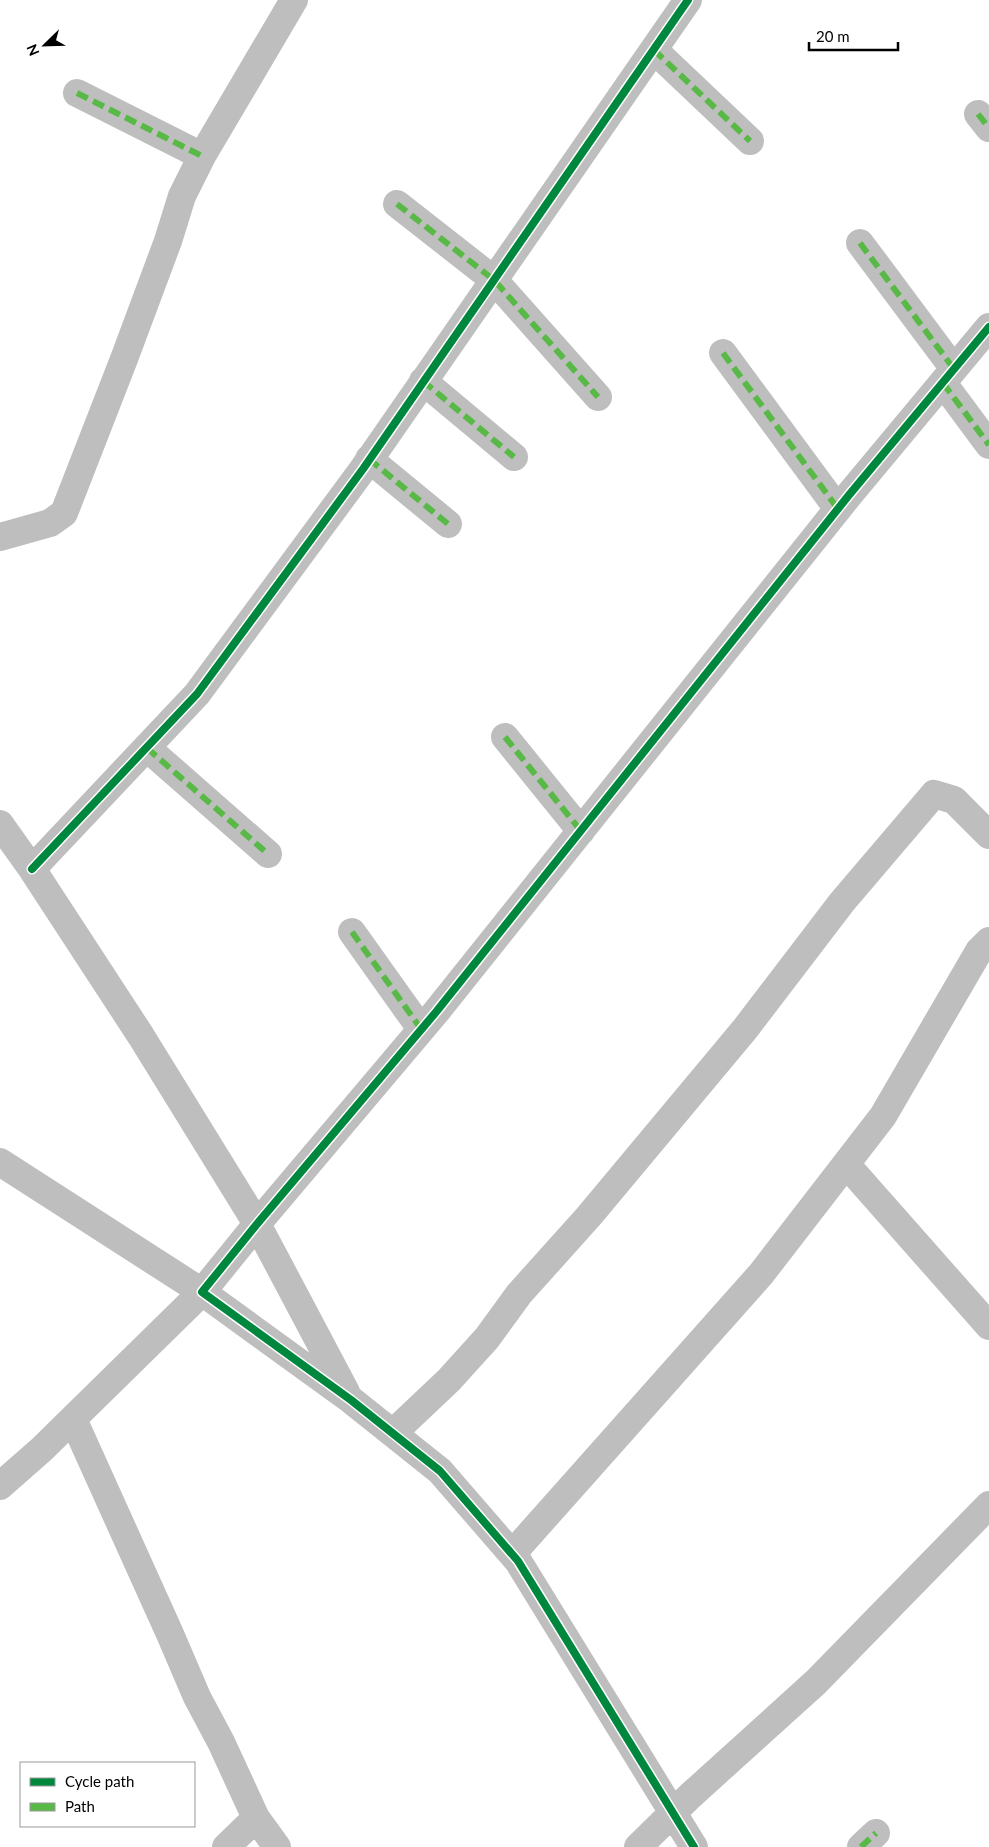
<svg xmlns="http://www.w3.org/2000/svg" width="989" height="1847" font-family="Lato,sans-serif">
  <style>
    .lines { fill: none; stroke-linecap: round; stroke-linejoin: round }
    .street { stroke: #bebebe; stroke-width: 28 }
    .quiet { stroke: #58b947; stroke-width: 6; stroke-dasharray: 12 6; stroke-linecap: butt }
    .cycleway-casing { stroke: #fff; stroke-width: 11 }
    .cycleway { stroke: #00873e; stroke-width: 8 }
  </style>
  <rect width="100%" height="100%" fill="#fff"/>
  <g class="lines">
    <!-- street -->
    <path class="street" d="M654 50 750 141
      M77 93 202 156
      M978 114 989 128
      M397 204 494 280 598 397
      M860 243 954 369
      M723 353 838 509
      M423 381 514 457
      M943 383 989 445
      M369 459 448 524
      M0 537 50 523 64 513 124 359 168 241 182 196 202 156 294 0
      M505 737 581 831
      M147 748 268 854
      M0 824 32 869 141 1036 257 1224 346 1392
      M32 869 197 694 363 469 688 0
      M352 932 421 1029
      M0 1162 202 1292 42 1449 0 1486
      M846 1164 989 1326
      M73 1419 170 1634 197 1697 221 1742 256 1818
      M393 1433 449 1380 487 1338 519 1294 589 1216 745 1029 842 902 934 794 954 800 989 835
      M512 1554 761 1274 883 1116 979 951 989 941
      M226 1847 256 1818 277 1847
      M638 1847 690 1796 816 1682 989 1505
      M694 1847 518 1561 440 1471 351 1400 202 1292 257 1224 436 1012 849 495 989 327
      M861 1847 876 1833"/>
    <!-- quiet -->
    <path class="quiet" d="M654 50 750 141
      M77 93 202 156
      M978 114 989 128
      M397 204 494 280 598 397
      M860 243 954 369
      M723 353 838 509
      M423 381 514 457
      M943 383 989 445
      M369 459 448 524
      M505 737 581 831
      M147 748 268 854
      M352 932 421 1029
      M861 1847 876 1833"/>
    <defs>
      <path id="cycleway" d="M32 869 197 694 363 469 688 0
        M694 1847 518 1561 440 1471 351 1400 202 1292 257 1224 436 1012 849 495 989 327"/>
    </defs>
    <!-- cycleway casing -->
    <use href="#cycleway" class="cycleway-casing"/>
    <!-- cycleway -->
    <use href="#cycleway" class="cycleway"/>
  </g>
  <!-- legend -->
  <rect x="20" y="1762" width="175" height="65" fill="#ffffff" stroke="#999999"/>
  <rect x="30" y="1778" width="25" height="8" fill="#00873e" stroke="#999999"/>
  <text x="65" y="1787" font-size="15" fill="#000000">Cycle path</text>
  <rect x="30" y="1803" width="25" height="8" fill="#58b947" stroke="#999999"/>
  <text x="65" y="1812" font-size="15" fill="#000000">Path</text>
  <!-- north arrow -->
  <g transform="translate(45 45) rotate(247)" stroke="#ffffff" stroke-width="4" paint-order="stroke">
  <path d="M0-4L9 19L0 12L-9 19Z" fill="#000000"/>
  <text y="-8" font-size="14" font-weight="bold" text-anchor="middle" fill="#000000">N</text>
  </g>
  <!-- scale -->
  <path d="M809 42v8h89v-8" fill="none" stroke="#000000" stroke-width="2.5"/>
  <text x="816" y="42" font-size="15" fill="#000000" stroke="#ffffff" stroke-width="4" paint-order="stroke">20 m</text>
</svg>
